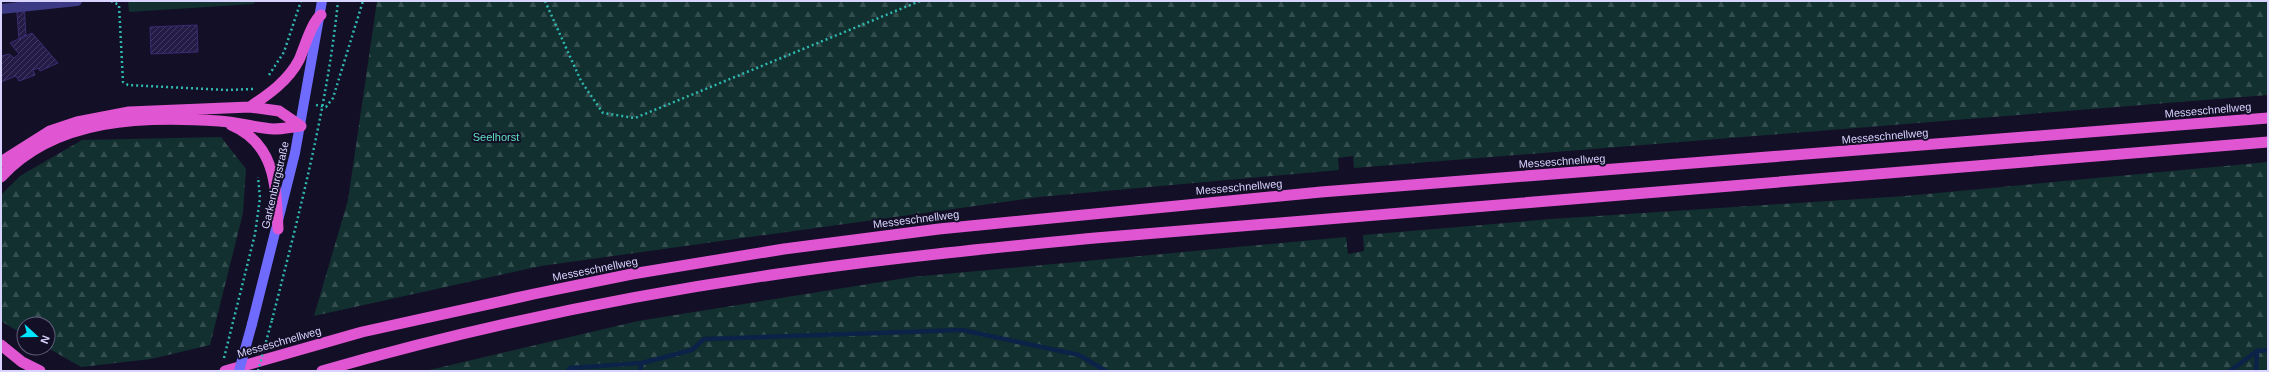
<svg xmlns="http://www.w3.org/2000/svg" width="2269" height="372" font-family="Helvetica,sans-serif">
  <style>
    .green { fill: #12302f }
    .forest { fill: url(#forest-firs) }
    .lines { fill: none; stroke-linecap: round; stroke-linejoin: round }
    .stream { stroke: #0c2248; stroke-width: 4.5 }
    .building { fill: url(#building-hatch); stroke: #3b2d73 }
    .path { stroke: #2fb8b0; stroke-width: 2.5; stroke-dasharray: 2 3; stroke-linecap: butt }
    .minor { stroke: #3d3a85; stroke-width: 10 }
    .secondary { stroke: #6f6bff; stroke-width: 10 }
    .trunk { stroke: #e055d1; stroke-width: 11 }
    .path-bridge { stroke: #2fb8b0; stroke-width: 2.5; stroke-dasharray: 2 3; stroke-linecap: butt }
    .secondary-bridge { stroke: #6f6bff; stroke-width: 10 }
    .labels { text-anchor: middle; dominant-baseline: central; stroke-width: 4; stroke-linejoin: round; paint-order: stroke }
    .street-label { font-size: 11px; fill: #d9d4ff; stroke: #130f26 }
    .park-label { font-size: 11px; fill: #5fe0c0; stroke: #130f26 }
  </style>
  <defs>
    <pattern id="forest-firs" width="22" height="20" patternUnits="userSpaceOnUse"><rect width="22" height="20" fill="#12302f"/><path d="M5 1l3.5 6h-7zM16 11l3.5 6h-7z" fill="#344d4e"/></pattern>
    <pattern id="building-hatch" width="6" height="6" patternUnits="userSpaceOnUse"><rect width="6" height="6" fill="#241b47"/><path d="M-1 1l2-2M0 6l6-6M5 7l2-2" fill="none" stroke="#433b63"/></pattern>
  </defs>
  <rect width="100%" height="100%" fill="#130f26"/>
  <!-- green -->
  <path class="green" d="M128 1H255L254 4 129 12Z"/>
  <!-- forest -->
  <path class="forest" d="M377 1H2268V95L1354 168 1353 156 1338 158 1339 170 1039 197 541 266 314 316 348 200Z
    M221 137 246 169 243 213 210 345 151 359 81 367 48 348V324H24V335L1 321V195L20 176 82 140Z
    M2268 162V371H425L638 321 912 277 1346 237 1348 254 1364 251 1363 235 1551 219 1905 196Z"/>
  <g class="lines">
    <!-- stream -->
    <path class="stream" d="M568 371 570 368 642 363
      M640 371 642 363 692 350 704 339 962 330 1079 355 1106 371
      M2230 371 2257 351
      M2256 371 2257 351 2268 350"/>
  </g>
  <!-- building -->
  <path class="building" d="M16 1H24L26 36 19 39Z
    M197 25 198 52 151 54 150 27Z
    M32 33 58 63 40 71 38 68 33 70 35 75 19 81 16 76 1 82V56L9 54 14 58 19 54 10 43Z"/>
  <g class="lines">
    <!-- path -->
    <path class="path" d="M111 1 119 5 123 82 128 85 226 90 253 89
      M545 1 581 81 603 113 635 118 920 1
      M269 75 284 52 301 1
      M316 105 326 107 333 98 363 1
      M272 320C299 214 327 109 338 1
      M224 358 255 234 260 198 258 177"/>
    <!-- minor -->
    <path class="minor" d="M1 9 77 1"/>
    <!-- secondary -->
    <path class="secondary" d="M252 324 295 153 322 1"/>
    <!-- trunk -->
    <path class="trunk" d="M250 107C269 94 288 81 299 60 304 49 312 21 321 15
      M231 125C276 144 276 187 278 229
      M1 162 50 131 77 122 129 112 250 107 279 111 301 126
      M1 177C56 117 145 116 219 121 238 122 255 128 274 129 282 129 292 127 301 126
      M1 345 22 362 40 371
      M225 371 362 332 534 294 632 274 784 249 939 229 1321 192 2268 118
      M322 371C474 327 629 295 785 273 888 258 992 248 1095 238L2268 142"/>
    <!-- path-bridge -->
    <path class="path-bridge" d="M258 371 272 320"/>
    <!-- secondary-bridge -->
    <path class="secondary-bridge" d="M239 371 252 324"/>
  </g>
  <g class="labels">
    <!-- street labels -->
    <g class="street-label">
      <text transform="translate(2208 110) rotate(-5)">Messeschnellweg</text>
      <text transform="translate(1885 136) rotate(-5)">Messeschnellweg</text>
      <text transform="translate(1562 161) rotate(-4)">Messeschnellweg</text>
      <text transform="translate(275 185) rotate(-77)">Garkenburgstraße</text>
      <text transform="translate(1239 187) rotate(-5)">Messeschnellweg</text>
      <text transform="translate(916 219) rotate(-7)">Messeschnellweg</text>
      <text transform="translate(595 269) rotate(-11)">Messeschnellweg</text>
      <text transform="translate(279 342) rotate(-16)">Messeschnellweg</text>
    </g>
    <!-- park labels -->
    <g class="park-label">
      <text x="496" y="137">Seelhorst</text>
    </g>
  </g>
  <!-- border -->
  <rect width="2269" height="372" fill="none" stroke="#d9d4ff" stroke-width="4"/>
  <!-- north arrow -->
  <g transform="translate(36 336) rotate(111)"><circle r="19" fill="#130f26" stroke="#625e7d"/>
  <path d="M0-3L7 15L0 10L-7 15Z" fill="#00e5ff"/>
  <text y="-6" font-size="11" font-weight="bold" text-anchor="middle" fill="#d9d4ff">N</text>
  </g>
</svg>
